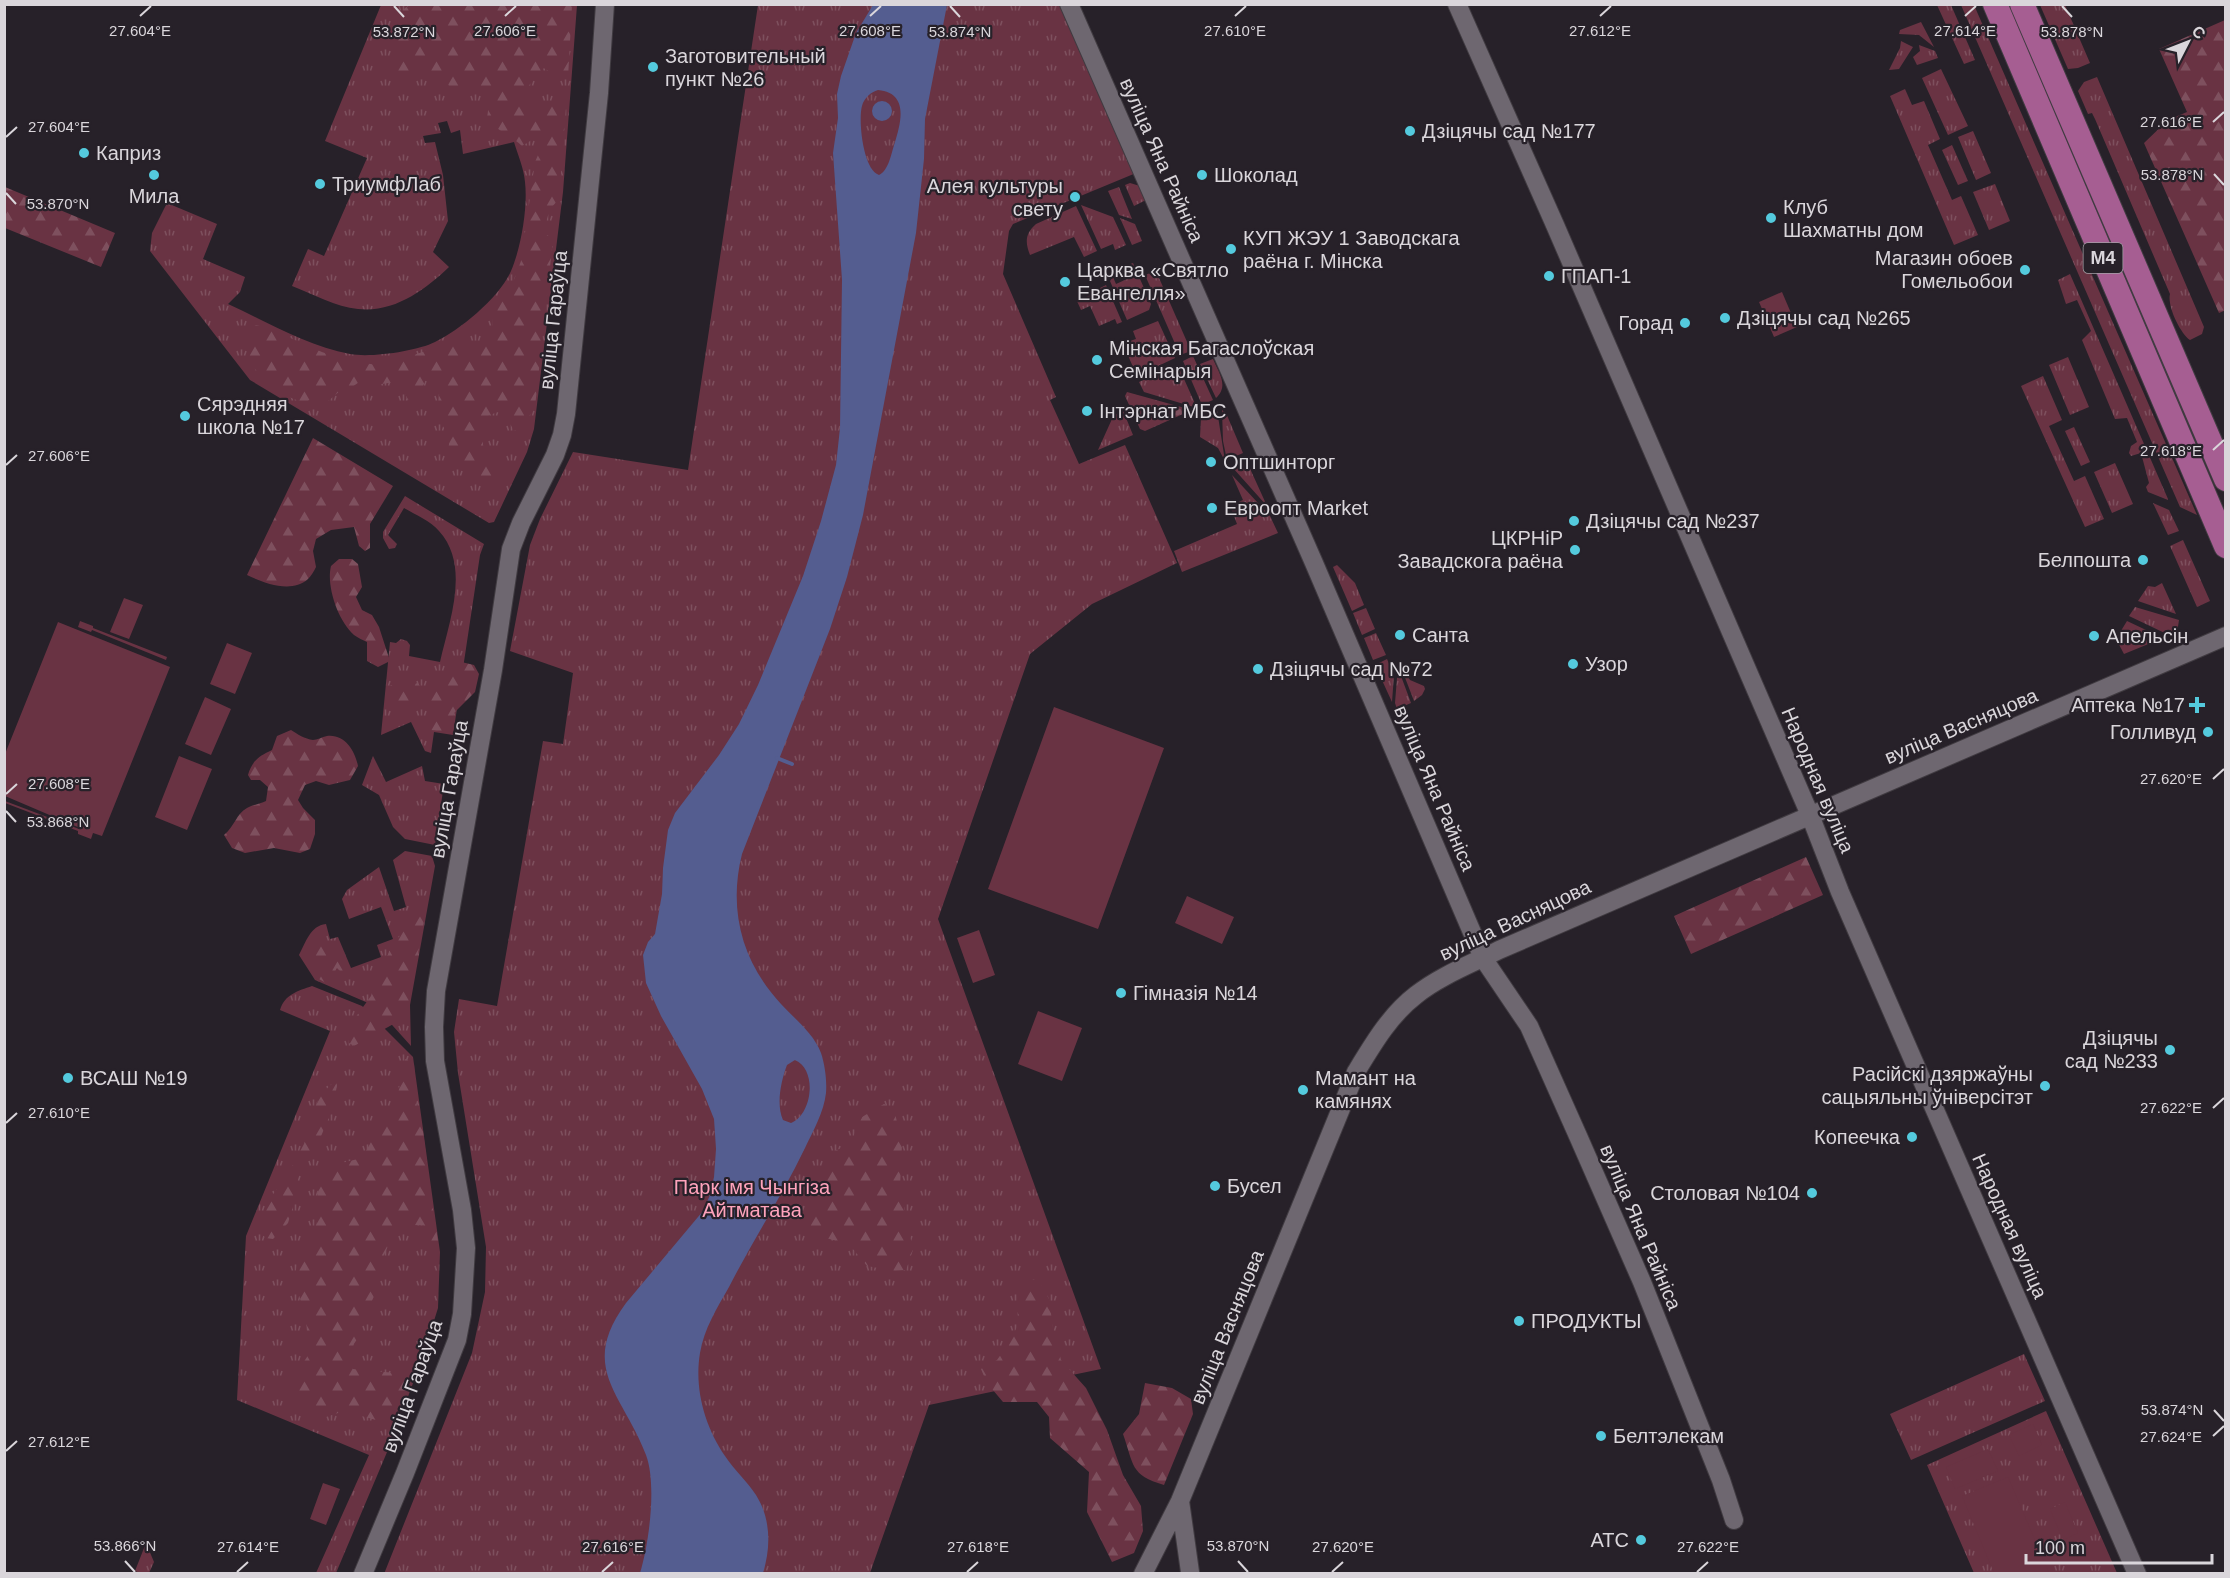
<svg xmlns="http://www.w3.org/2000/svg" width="2230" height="1578" font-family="Arial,sans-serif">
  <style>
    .grass { fill: url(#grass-tufts) }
    .forest { fill: url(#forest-firs) }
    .garden { fill: #693343 }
    .water { fill: #545d90; fill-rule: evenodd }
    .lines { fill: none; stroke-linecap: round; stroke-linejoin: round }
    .stream { stroke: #545d90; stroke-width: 4 }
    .minor-casing { stroke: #403b41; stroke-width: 20 }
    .major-casing { stroke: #403b41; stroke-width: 26 }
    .minor { stroke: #6e6770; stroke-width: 18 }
    .major { stroke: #a65e92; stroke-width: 24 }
    .ticks { fill: none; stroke: #dad6db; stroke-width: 2 }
    .poi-dot { fill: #54cadd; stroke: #272129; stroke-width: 2 }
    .labels { text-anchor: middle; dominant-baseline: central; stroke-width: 4.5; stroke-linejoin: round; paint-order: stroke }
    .shield { fill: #272129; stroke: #a4a0a6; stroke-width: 1.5 }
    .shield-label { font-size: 18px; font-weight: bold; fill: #dad6db }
    .poi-label { font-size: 20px; fill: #dad6db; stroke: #272129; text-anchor: start }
    .street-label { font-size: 20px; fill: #dad6db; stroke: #272129 }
    .park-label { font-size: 20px; fill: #ffa3bc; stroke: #272129 }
    .ticks-label { font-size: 15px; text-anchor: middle; fill: #dad6db; stroke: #272129; stroke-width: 4.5; stroke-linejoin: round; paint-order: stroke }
  </style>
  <defs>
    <pattern id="grass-tufts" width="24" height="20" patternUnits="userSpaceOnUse" patternTransform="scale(1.5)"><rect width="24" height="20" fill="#693343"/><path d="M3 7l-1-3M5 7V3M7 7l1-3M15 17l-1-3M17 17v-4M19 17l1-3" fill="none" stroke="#7e505e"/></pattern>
    <pattern id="forest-firs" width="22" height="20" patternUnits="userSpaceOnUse" patternTransform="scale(1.5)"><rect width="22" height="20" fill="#693343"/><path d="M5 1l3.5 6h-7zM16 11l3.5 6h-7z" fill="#7e505e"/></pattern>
  </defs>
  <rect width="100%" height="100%" fill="#272129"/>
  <!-- grass -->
  <path class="grass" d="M381 5H577L563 192 534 429 527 452 494 522 489 523 250 380 150 251 152 233 167 203 217 224 203 259 245 277 240 292 228 304C267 322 308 346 350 354 371 358 417 351 435 342 460 330 500 297 511 271 521 248 528 207 525 182 524 169 518 155 514 142L463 154 460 130 451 133 447 121 438 123 441 133 423 136 425 143 435 142 443 175 448 221 433 252 449 267C425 290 394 313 358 309 336 307 313 294 292 286L308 249 324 256 367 158 325 141Z
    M758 5H1062L1136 173 1013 224 1009 231 1003 274 1056 397 1050 400 1079 464 1125 445 1177 563 1092 604 1030 654 938 919 1101 1369 929 1405 870 1573 384 1574 472 1353 485 1292 486 1247 458 1073 454 1032 459 999 497 1006 543 741 563 744 573 673 510 651 530 545 540 519 573 452 688 470Z
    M1937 5H1951L1975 60 1964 64Z
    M1961 5H1974L2197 515 2180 507Z
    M2040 5H2065L2090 63 2078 68 2068 69Z
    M1921 22 1934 47 1919 35 1899 34 1900 30Z
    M1901 41 1913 47 1899 69 1889 70 1900 48Z
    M1919 45 1935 51 1938 58 1917 65 1913 57 1920 51Z
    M1941 69 1968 126 1948 135 1922 78Z
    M2097 77 2204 327 2202 334 2190 340C2180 333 2167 306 2170 294L2095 119 2092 113 2088 114 2078 91 2084 82Z
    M1905 89 1912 105 1924 101 1940 139 1928 145 1952 200 1961 196 1978 235 1954 245 1890 96Z
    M1973 131 1991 173 1976 180 1958 137Z
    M1952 145 1968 181 1958 185 1942 150Z
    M1130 183 1140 186 1146 200 1134 206 1125 185Z
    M1995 184 2010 221 1989 230 1973 192Z
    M1119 187 1132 219 1119 215 1108 191Z
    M1081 205 1113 217 1126 245 1115 250 1113 244 1101 249Z
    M1076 206 1097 251 1084 257 1074 237 1030 255C1025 242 1025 234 1036 224Z
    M1120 218 1135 224 1142 241 1132 245Z
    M1133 263 1151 304 1149 310 1127 320 1110 281 1113 277 1116 284 1127 279 1123 267Z
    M1156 271 1191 351 1180 355 1145 275Z
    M2070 274 2168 499V500L2148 492 2146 487 2149 483 2141 453 2131 456 2129 453 2131 446 2137 442 2127 418 2115 419 2082 340 2091 331 2077 300 2066 304 2058 280Z
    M1106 285 1122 322 1117 324 1115 319 1099 326 1090 306 1081 310 1077 301 1097 292 1096 290Z
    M1158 321 1175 358 1137 376 1126 351 1127 342 1136 339 1133 331Z
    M1193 356 1213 400 1202 405 1183 361Z
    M2068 357 2089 407 2070 415 2049 365Z
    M1213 359C1219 373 1229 386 1216 398L1200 364Z
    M1172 367 1180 370 1197 408 1144 392 1139 382Z
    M2043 376 2062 420 2049 426 2074 481 2085 476 2104 519 2085 527 2021 386Z
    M1127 392 1192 410 1145 431 1140 429 1125 396Z
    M1122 408 1133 435 1098 450 1112 419Z
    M1217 410 1225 461 1218 448 1200 437 1201 418Z
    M1222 410 1226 413 1243 453 1227 460 1223 441Z
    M2074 427 2090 462 2081 466 2065 431Z
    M1247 462 1267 506 1233 468Z
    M2115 463 2133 504 2112 513 2094 472Z
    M1232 475 1270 516 1278 533 1182 572 1174 551 1237 524 1230 506 1243 500Z
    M405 496 484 544 480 555 453 735 434 732 431 753 425 751 411 722 381 735 390 642 396 643 401 639 407 641 410 645 409 656 440 662C449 622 471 566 439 531 431 521 416 515 404 508L388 535 397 544 395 548 389 549 383 538V532Z
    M2153 503 2169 510 2179 531 2168 535Z
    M2183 540 2210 601 2197 607 2170 546Z
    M1337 565 1355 583 1364 605 1352 611 1333 567Z
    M2162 583 2176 614 2138 601 2148 586 2155 587Z
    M2135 607 2179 620 2177 633 2171 636 2129 616Z
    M1366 608 1375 629 1362 635 1353 613Z
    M2127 621 2163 638 2124 654 2116 639Z
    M1376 633 1386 655 1373 660 1364 638Z
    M1387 659 1394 675 1392 702 1375 665Z
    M1406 674 1410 680 1424 686 1425 689 1422 695 1414 701 1404 675Z
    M1401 676 1411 703 1397 709 1395 703 1397 678Z
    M373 756 386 782 422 766 425 781 444 784 435 845 405 839 393 827 379 795 362 785Z
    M405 851 432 856 435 866 410 1005 411 1046 375 1006 315 980 299 955C306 942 310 926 326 924L330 939 338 937 351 968 381 957 377 945 393 939 381 907 349 919 342 899 347 890 379 867 394 911 406 907 393 860Z
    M312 986 362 1006 413 1057 440 1252 438 1308 422 1359 390 1445 336 1573H316L369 1455 237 1400 246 1236 330 1031 280 1010C285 994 298 991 312 986Z
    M2024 1354 2045 1401 1911 1460 1890 1414Z
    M2046 1411 2117 1573H1974L1927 1465Z
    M146 1543 154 1562 149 1573H140L135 1571Z"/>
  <!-- forest -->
  <path class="forest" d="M412 4 572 5 568 78 560 79 544 68 525 90 532 105 549 103 566 107 559 199 550 209 543 232 553 239 535 407 523 426 514 431 506 416 497 412 486 417 482 428 483 445 491 464 504 472V479L496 485C477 477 462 467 448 451L450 437 437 417 440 385 436 376 427 377 415 404 407 399 402 381 375 385 365 378 352 387 341 390 327 402 316 395 305 403C274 394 241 368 246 332L256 325C277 329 296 342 317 350 331 356 365 366 380 364 400 361 435 349 450 338 469 344 479 349 493 332L492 316 512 285 521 261 535 162 542 146 535 138 522 146C511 135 494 130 487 117 490 104 487 98 477 89L458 90 450 88 446 80 399 73 392 64 399 16 405 8Z
    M2225 20 2226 310 2219 313 2144 143 2168 120 2187 112 2159 49Z
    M5 187 115 233 101 267 5 228Z
    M1153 403H1163L1183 410 1181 414 1144 428V425C1137 419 1133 412 1140 404L1151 407Z
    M313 438 393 486 370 524V548L365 551 359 546 354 527 331 530 316 539 313 551 316 567C314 571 311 576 308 579 291 594 264 583 247 575Z
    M339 559H352L358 564 362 587 356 597 362 610 372 615 379 627 390 661 378 667 367 661V642C363 640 358 638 354 635 338 621 326 586 331 566Z
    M453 660 474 665 479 674 475 692 454 713 451 733 431 730C432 716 429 708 418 700L401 709 391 707 387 700 389 686C398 683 412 678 419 685 424 690 425 691 432 693L444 686 446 662Z
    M291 730C297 734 305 739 313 740 317 740 322 737 327 736 345 734 355 751 358 766L350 780 329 785 316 781 305 785 298 800 303 808 315 820V834L310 849 300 853 274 848 245 853 232 848 224 835C235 826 236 814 247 808 252 805 260 804 266 801L268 787 260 780H251L248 775C252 761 259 756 272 750L277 736Z
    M1806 857 1823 895 1691 954 1674 916Z
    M417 908 425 916 406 1017 354 1046 349 1043 347 1035 350 1025 371 996 379 969Z
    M319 931H322L326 937C325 952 338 958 348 969V974H343L337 968 334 972 331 982 326 983 319 979V971L310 967C304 949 305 944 319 931Z
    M405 1059 414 1064 417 1107 423 1131 431 1197 438 1241 433 1243 428 1237 429 1226 413 1225 393 1235 384 1255 379 1286 366 1313 358 1338 346 1355 353 1369 395 1373 411 1386 398 1412 383 1422 344 1411 326 1417 301 1408 286 1389 309 1354 306 1320 294 1277 299 1259 316 1231 318 1188 325 1167 362 1158 383 1121 395 1108Z
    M335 1081 337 1085 333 1108 316 1148 298 1176 295 1200 288 1223 273 1239 266 1238 259 1231 267 1202 287 1176 304 1144 319 1096Z
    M884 1104 894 1109 902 1144 900 1187 913 1250 906 1270 895 1271 867 1266 849 1244 806 1233 800 1224 806 1214 826 1162 834 1151 844 1147 854 1135 862 1117Z
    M1026 1279 1039 1280 1049 1299 1053 1328 1061 1360 1086 1388 1107 1430 1123 1475 1141 1506 1143 1531 1134 1553 1112 1562 1087 1512 1089 1472 1050 1438 1049 1417 1037 1402H1003L987 1383 981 1369 997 1360 1009 1343 1018 1325 1017 1293Z
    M1145 1383 1172 1388 1191 1399 1193 1414 1164 1485C1130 1475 1134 1465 1123 1434L1139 1414Z"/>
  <!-- garden -->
  <path class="garden" d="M1782 292 1797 327 1774 337 1759 302Z
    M124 598 143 605 129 639 110 632Z
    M80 621 93 626V628L167 657 166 660 92 630 91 632 78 627Z
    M58 622 170 667 102 836 93 833 91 839 78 834V831L5 803V801L79 829 80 828 5 796V754Z
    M227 643 252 653 235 694 210 684Z
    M205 697 231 709 211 755 185 744Z
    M1054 707 1164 748 1098 929 988 889Z
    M179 756 212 769 187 830 155 817Z
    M1187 896 1234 917 1222 944 1175 923Z
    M979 930 995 975 973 983 957 938Z
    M1038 1011 1082 1028 1062 1081 1018 1064Z
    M2033 1424 2042 1445 2019 1456 2009 1435Z
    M1988 1449 1998 1471 1955 1489 1946 1467Z
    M2008 1477 2049 1573H1994L1962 1496Z
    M323 1483 340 1489 326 1525 310 1519Z
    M2065 1502 2078 1533 2063 1540 2050 1509Z"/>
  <!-- water -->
  <path class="water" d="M873 5H947L925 119 924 159 916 233 863 515 847 577 830 629 742 854C728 910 742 962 781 1004 795 1019 814 1034 821 1053 825 1065 827 1081 826 1093 824 1112 813 1131 805 1148 782 1196 753 1240 729 1287 717 1308 704 1329 700 1353 694 1389 705 1427 725 1456 734 1470 747 1481 756 1495 771 1519 771 1547 763 1573H640C649 1544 657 1484 646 1455 623 1394 578 1368 626 1303L703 1211 710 1195 714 1177 716 1149 714 1119 702 1089 661 1016 646 983 643 955 648 942 655 934 662 894 663 868 668 830 675 813 719 755 739 724 758 685 803 576 821 521 836 465 840 428 842 280 833 153 838 118 837 94 841 76 856 33ZM878 90C909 93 901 122 895 142 891 154 889 170 879 175 863 170 858 120 862 106 864 98 871 92 878 90ZM795 1060C818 1070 812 1115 791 1123L783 1120C776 1104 781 1081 787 1065Z
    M872 111a10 10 0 1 1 20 0a10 10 0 1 1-20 0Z"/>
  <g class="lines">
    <!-- stream -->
    <path class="stream" d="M777 758 792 764"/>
    <defs>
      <path id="minor" d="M1069 4 1314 563 1483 958 1529 1026 1578 1136 1642 1282 1721 1480 1734 1520
        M1457 4 1555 225 1810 815 1840 892 2137 1574
        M1180 1501 1190 1572
        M363 1574 405 1473 457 1340 462 1314 466 1248 462 1210 435 1061 434 1027 436 991 493 670 511 549 521 523 555 455 562 435 566 414 599 93 605 4
        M1143 1574 1180 1501 1356 1072C1373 1044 1390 1015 1416 995 1440 976 1471 964 1499 950L2226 636"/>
      <path id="major" d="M1995 4 2226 546
        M2022 4 2226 479"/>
    </defs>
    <!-- minor casing -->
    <use href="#minor" class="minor-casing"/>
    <!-- major casing -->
    <use href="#major" class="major-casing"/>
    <!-- minor -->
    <use href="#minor" class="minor"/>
    <!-- major -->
    <use href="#major" class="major"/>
  </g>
  <!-- ticks -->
  <path class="ticks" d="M394 6 404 17M950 6 960 17M2062 6 2072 17M140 16 151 6M505 16 516 6M870 16 881 6M1235 16 1246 6M1600 16 1611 6M1965 16 1976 6M2213 122 2224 112M6 137 17 127M2214 174 2224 185M6 193 16 204M2213 450 2224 440M6 465 17 455M2213 779 2224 769M6 794 17 784M6 811 16 822M2213 1108 2224 1098M6 1123 17 1113M2214 1410 2224 1421M2213 1436 2224 1426M6 1451 17 1441M125 1561 135 1572M1238 1561 1248 1572M237 1572 248 1562M602 1572 613 1562M967 1572 978 1562M1332 1572 1343 1562M1697 1572 1708 1562"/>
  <!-- markers -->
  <g class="poi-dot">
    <circle cx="653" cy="67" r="6"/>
    <circle cx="1410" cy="131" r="6"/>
    <circle cx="84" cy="153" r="6"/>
    <circle cx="154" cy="175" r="6"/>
    <circle cx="1202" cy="175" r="6"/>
    <circle cx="320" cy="184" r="6"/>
    <circle cx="1075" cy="197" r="6"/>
    <circle cx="1771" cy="218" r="6"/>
    <circle cx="1231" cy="249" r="6"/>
    <circle cx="2025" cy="270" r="6"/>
    <circle cx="1549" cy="276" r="6"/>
    <circle cx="1065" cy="282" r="6"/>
    <circle cx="1725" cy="318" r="6"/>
    <circle cx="1685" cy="323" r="6"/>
    <circle cx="1097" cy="360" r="6"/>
    <circle cx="1087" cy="411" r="6"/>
    <circle cx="185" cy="416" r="6"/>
    <circle cx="1211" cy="462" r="6"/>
    <circle cx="1212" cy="508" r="6"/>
    <circle cx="1574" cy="521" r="6"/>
    <circle cx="1575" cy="550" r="6"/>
    <circle cx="2143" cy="560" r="6"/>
    <circle cx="1400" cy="635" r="6"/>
    <circle cx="2094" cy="636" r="6"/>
    <circle cx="1573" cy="664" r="6"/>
    <circle cx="1258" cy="669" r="6"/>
    <path d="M2194 696h6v6h6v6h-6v6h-6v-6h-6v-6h6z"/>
    <circle cx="2208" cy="732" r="6"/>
    <circle cx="1121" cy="993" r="6"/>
    <circle cx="2170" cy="1050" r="6"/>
    <circle cx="68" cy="1078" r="6"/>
    <circle cx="2045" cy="1086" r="6"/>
    <circle cx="1303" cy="1090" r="6"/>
    <circle cx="1912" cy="1137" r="6"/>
    <circle cx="1215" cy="1186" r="6"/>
    <circle cx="1812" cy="1193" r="6"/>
    <circle cx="1519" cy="1321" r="6"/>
    <circle cx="1601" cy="1436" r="6"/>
    <circle cx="1641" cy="1540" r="6"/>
  </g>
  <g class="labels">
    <!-- shield labels -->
    <rect class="shield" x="2083.5" y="243" width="39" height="30" rx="4.5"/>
    <g class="shield-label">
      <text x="2103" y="258">М4</text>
    </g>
    <!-- poi labels -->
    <g class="poi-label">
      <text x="665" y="56">Заготовительный<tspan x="665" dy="23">пункт №26</tspan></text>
      <text x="1422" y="131">Дзіцячы сад №177</text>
      <text x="96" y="153">Каприз</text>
      <text x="1214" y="175">Шоколад</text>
      <text x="332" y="184">ТриумфЛаб</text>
      <text x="1063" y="186" text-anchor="end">Алея культуры<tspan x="1063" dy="23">свету</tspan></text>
      <text x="154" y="196" text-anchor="middle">Мила</text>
      <text x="1783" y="207">Клуб<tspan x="1783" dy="23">Шахматны дом</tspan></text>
      <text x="1243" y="238">КУП ЖЭУ 1 Заводскага<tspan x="1243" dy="23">раёна г. Мінска</tspan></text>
      <text x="2013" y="258" text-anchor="end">Магазин обоев<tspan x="2013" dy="23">Гомельобои</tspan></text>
      <text x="1077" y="270">Царква «Святло<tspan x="1077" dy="23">Евангелля»</tspan></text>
      <text x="1561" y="276">ГПАП-1</text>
      <text x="1737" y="318">Дзіцячы сад №265</text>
      <text x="1673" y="323" text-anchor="end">Горад</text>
      <text x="1109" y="348">Мінская Багаслоўская<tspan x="1109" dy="23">Семінарыя</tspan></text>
      <text x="197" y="404">Сярэдняя<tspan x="197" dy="23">школа №17</tspan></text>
      <text x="1099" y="411">Інтэрнат МБС</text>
      <text x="1223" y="462">Оптшинторг</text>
      <text x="1224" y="508">Евроопт Market</text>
      <text x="1586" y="521">Дзіцячы сад №237</text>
      <text x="1563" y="538" text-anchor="end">ЦКРНіР<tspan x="1563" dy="23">Завадскога раёна</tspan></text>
      <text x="2131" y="560" text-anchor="end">Белпошта</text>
      <text x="1412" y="635">Санта</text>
      <text x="2106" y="636">Апельсін</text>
      <text x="1585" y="664">Узор</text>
      <text x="1270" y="669">Дзіцячы сад №72</text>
      <text x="2185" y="705" text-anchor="end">Аптека №17</text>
      <text x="2196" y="732" text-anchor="end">Голливуд</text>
      <text x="1133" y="993">Гімназія №14</text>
      <text x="2158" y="1038" text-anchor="end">Дзіцячы<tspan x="2158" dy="23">сад №233</tspan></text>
      <text x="2033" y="1074" text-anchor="end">Расійскі дзяржаўны<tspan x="2033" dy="23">сацыяльны ўніверсітэт</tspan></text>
      <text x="80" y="1078">ВСАШ №19</text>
      <text x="1315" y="1078">Мамант на<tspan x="1315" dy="23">камянях</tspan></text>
      <text x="1900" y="1137" text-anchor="end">Копеечка</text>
      <text x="1227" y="1186">Бусел</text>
      <text x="1800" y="1193" text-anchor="end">Столовая №104</text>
      <text x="1531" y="1321">ПРОДУКТЫ</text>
      <text x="1613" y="1436">Белтэлекам</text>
      <text x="1629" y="1540" text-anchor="end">АТС</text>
    </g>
    <!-- street labels -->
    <g class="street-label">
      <text transform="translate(1162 160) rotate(66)">вуліца Яна Райніса</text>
      <text transform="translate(553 320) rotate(-84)">вуліца Гараўца</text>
      <text transform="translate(1961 726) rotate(-23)">вуліца Васняцова</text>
      <text transform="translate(1818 780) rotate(67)">Народная вуліца</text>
      <text transform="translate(1435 788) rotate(67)">вуліца Яна Райніса</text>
      <text transform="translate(449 789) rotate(-80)">вуліца Гараўца</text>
      <text transform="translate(1515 920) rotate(-25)">вуліца Васняцова</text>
      <text transform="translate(2010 1226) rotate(66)">Народная вуліца</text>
      <text transform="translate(1641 1227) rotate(67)">вуліца Яна Райніса</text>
      <text transform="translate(1227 1327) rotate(-68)">вуліца Васняцова</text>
      <text transform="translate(412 1386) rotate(-70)">вуліца Гараўца</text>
    </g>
    <!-- park labels -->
    <g class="park-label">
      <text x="752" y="1187">Парк імя Чынгіза<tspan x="752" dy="23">Айтматава</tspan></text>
    </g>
  </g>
  <g class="ticks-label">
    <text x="1600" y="36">27.612°E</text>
    <text x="140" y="36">27.604°E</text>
    <text x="505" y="36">27.606°E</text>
    <text x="870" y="36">27.608°E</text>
    <text x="1235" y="36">27.610°E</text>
    <text x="1965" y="36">27.614°E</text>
    <text x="404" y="37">53.872°N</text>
    <text x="960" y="37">53.874°N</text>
    <text x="2072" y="37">53.878°N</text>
    <text x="2171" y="127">27.616°E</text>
    <text x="59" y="132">27.604°E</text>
    <text x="2172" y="180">53.878°N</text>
    <text x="58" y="209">53.870°N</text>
    <text x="2171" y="456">27.618°E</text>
    <text x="59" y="461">27.606°E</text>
    <text x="2171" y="784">27.620°E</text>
    <text x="59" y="789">27.608°E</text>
    <text x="58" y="827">53.868°N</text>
    <text x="2171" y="1113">27.622°E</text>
    <text x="59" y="1118">27.610°E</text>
    <text x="2172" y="1415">53.874°N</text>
    <text x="2171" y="1442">27.624°E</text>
    <text x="59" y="1447">27.612°E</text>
    <text x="125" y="1551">53.866°N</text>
    <text x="1238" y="1551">53.870°N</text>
    <text x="248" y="1552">27.614°E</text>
    <text x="613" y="1552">27.616°E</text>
    <text x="978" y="1552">27.618°E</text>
    <text x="1343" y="1552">27.620°E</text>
    <text x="1708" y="1552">27.622°E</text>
  </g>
  <!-- border -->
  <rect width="2230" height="1578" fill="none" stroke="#dad6db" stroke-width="12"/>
  <!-- north arrow -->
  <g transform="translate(2188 42) rotate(48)" stroke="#272129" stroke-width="4.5" paint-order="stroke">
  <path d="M0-4.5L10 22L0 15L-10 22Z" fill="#dad6db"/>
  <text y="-9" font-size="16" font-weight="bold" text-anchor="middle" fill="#dad6db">С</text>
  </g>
  <!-- scale -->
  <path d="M2026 1554v9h186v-9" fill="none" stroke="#dad6db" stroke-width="3"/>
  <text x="2035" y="1554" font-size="18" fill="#dad6db" stroke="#272129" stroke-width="4.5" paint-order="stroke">100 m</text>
</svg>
